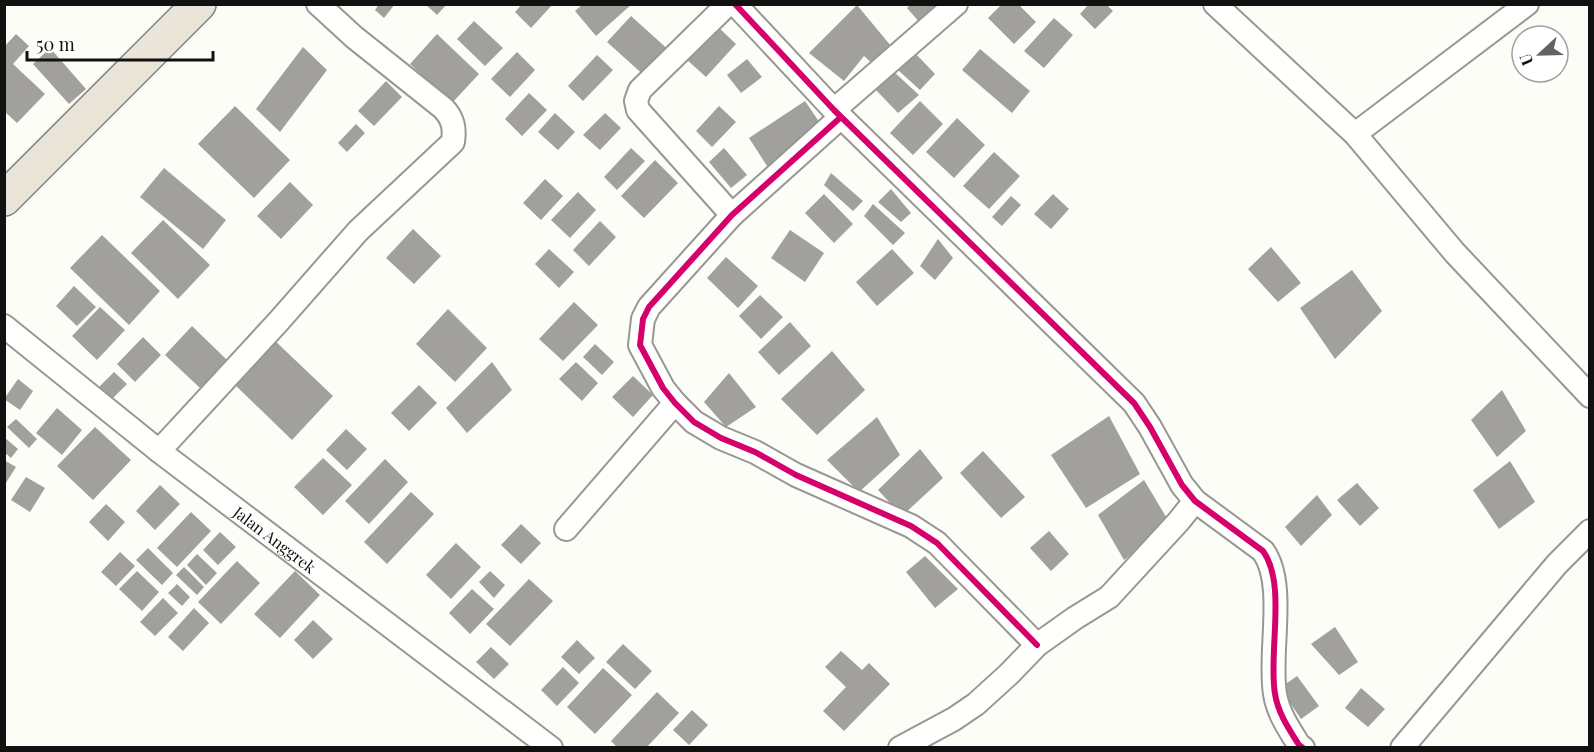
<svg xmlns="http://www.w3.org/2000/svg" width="1594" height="752" font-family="'Playfair Display',serif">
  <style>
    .building { fill: #a1a09c }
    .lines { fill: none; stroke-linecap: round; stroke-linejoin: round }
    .street-casing { stroke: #979795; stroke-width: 26 }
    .highway-casing { stroke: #848582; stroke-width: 36 }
    .street { stroke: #fffffe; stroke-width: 22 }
    .highway { stroke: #eae5d8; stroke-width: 33 }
    .cycleway-casing { stroke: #fff; stroke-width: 10 }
    .cycleway { stroke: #d6006c; stroke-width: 6 }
    .labels { text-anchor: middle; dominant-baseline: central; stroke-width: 6; stroke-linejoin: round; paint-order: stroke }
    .street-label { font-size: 16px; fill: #111; stroke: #fff }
  </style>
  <rect width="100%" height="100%" fill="#fcfdf7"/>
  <!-- building -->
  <path class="building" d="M379 4H395L384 18 375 10Z
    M425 4H447L437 15Z
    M522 4H553L531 28 515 12Z
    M583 4H632L596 36 575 11Z
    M911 4H943L921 24 907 8Z
    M1002 4H1018L1036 22 1014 44 988 18Z
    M1089 4H1106L1113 11 1095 29 1080 14Z
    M857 5 891 46 874 65 864 56 844 81 809 53Z
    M631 16 672 53 648 79 607 42Z
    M1054 18 1073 35 1044 68 1024 51Z
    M474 21 503 48 485 66 457 39Z
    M717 26 736 44 706 77 686 59Z
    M16 34 29 46 13 64 45 94 17 123 4 111V47Z
    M437 34 479 74 452 103 410 64Z
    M303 47 327 70 280 132 256 109Z
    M50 48 86 89 69 104 33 64Z
    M980 49 1030 91 1012 113 962 70Z
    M517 52 535 70 510 97 491 79Z
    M916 54 935 74 920 90 898 70Z
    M597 55 613 70 583 101 568 86Z
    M747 59 762 77 741 93 727 75Z
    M893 71 919 95 898 113 876 90Z
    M386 81 402 97 374 126 358 111Z
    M529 93 547 110 522 136 505 119Z
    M805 101 824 129 767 166 749 138Z
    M920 101 943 124 913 155 890 133Z
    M235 106 290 160 254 198 198 144Z
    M719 106 736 122 712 147 696 131Z
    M555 113 575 132 558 150 538 132Z
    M605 113 621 128 600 150 583 135Z
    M957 118 985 145 954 178 926 152Z
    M356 124 365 133 347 152 338 143Z
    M631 148 645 161 617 190 604 177Z
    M724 148 747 175 731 188 709 162Z
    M994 152 1020 176 989 209 963 186Z
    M655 160 678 183 644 218 621 196Z
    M164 168 226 220 203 249 140 197Z
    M831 173 863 201 853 211 824 185Z
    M545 179 563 196 541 220 523 203Z
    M290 182 313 205 281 239 257 216Z
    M891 189 911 213 901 222 878 202Z
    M578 192 596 210 570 238 551 220Z
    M824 194 853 224 834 243 805 213Z
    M1053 194 1069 209 1051 229 1034 214Z
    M1011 196 1021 205 1002 226 992 217Z
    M873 204 905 233 893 245 864 216Z
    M163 220 210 265 178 299 131 253Z
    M600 221 616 237 589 266 573 250Z
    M413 229 441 256 414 284 386 258Z
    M790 230 824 253 805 282 771 258Z
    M102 235 160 291 129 325 70 268Z
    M938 239 953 258 935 280 920 266Z
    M1271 247 1301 283 1278 302 1248 269Z
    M549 249 574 272 559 288 535 264Z
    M892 249 914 273 877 306 856 282Z
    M726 257 758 286 738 308 707 278Z
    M1352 270 1382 311 1335 359 1300 308Z
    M74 286 96 307 77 326 56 306Z
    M760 295 783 317 761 339 739 316Z
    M574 302 598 325 563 361 539 339Z
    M100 307 125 330 97 360 72 336Z
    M448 309 487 348 455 382 416 344Z
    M790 322 811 346 779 375 758 352Z
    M192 326 227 360 200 388 165 355Z
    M143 337 161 355 135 382 117 364Z
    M272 338 333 396 292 440 231 381Z
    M595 344 614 362 602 375 583 357Z
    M832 351 865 390 817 435 781 399Z
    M492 362 512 390 467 433 446 408Z
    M576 362 598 383 582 401 559 379Z
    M114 372 127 384 112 399 99 387Z
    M729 373 756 407 726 427 704 402Z
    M633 376 653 395 633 417 612 397Z
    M18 379 33 391 20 410 4 399Z
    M419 385 437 403 409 431 391 413Z
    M1502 390 1526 431 1497 457 1471 420Z
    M57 408 82 430 62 455 36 433Z
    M1109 416 1140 474 1086 508 1051 455Z
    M877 417 900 455 859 492 827 460Z
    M16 419 37 439 29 448 7 427Z
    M95 427 131 460 93 500 57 466Z
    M346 429 367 449 347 470 326 450Z
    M4 437 18 449 11 458 4 452Z
    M920 449 943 478 902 516 878 490Z
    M983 451 1025 497 1001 518 960 473Z
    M323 458 352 485 323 515 294 487Z
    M385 459 408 482 369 524 345 501Z
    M4 460 16 467 4 486Z
    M1510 461 1535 502 1499 529 1473 490Z
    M26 477 45 488 30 512 11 500Z
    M1144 480 1171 525 1124 560 1098 515Z
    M1357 483 1379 508 1360 526 1337 500Z
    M160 485 180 504 155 530 136 511Z
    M411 492 434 514 387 564 364 542Z
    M1317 495 1332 515 1301 546 1285 527Z
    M106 504 125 522 108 541 89 522Z
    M191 512 211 531 177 567 157 548Z
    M521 524 541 543 521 564 501 545Z
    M1049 531 1069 554 1051 571 1030 548Z
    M220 532 236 547 218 565 203 550Z
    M456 543 481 567 451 599 426 575Z
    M148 548 173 573 162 585 136 560Z
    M120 552 135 566 116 586 101 572Z
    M197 554 217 573 206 585 187 565Z
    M925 556 958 589 935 608 906 572Z
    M237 561 260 583 221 624 198 602Z
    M184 567 204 587 197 595 176 575Z
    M137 571 159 592 142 611 119 589Z
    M295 571 320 595 280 638 254 614Z
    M490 571 505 585 494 598 479 582Z
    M529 579 553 601 510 646 486 624Z
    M177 584 190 597 182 606 168 593Z
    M472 589 494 609 470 634 449 613Z
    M163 598 178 613 155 636 140 622Z
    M194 608 209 623 183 651 168 637Z
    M313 620 333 639 313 659 294 640Z
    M1335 627 1358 662 1339 675 1311 644Z
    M577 640 595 658 579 674 561 657Z
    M623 644 652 671 635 689 606 662Z
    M491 647 509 664 494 679 476 662Z
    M841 651 862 670 869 663 890 684 844 731 823 711 846 687 825 667Z
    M563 667 579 683 557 706 541 690Z
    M603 668 632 695 595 734 567 707Z
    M1297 676 1319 706 1301 719 1280 688Z
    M1361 688 1385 709 1368 727 1345 708Z
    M657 692 679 713 646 748H618L611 741Z
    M692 710 708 725 689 745 673 730Z"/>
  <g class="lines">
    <defs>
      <g id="street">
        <path d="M728 4 640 90 636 101 638 110 732 215"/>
        <path d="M735 4 834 110 1134 403 1150 427 1182 485 1195 501 1263 551C1287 584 1268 653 1275 694 1278 713 1289 729 1299 745L1303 748"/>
        <path d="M1215 4 1355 134 1527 4"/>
        <path d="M834 110 956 4"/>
        <path d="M841 117 732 215 649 307 643 319 640 345 663 388 675 403 694 422 721 438 755 452 796 475 911 526 937 543 1037 645"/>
        <path d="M1355 134 1455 253 1590 396"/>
        <path id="s1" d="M4 326 159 451 551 748"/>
        <path d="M159 451 278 322 358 231 453 142C455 128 453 118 443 108L354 37 318 4"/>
        <path d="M566 529 675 403"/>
        <path d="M900 748 954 719 976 704 1009 674 1037 645 1075 618 1109 597 1178 522 1195 501"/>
        <path d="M1402 748 1557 564 1590 531"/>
      </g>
      <path id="highway" d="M4 199 199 4"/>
    </defs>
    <!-- street casing -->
    <use href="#street" class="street-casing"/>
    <!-- highway casing -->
    <use href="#highway" class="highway-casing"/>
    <!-- street -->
    <use href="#street" class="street"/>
    <!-- highway -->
    <use href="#highway" class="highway"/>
    <defs>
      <path id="cycleway" d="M735 4 834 110 1134 403 1150 427 1182 485 1195 501 1263 551C1287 584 1268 653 1275 694 1278 713 1289 729 1299 745L1303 748
        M841 117 732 215 649 307 643 319 640 345 663 388 675 403 694 422 721 438 755 452 796 475 911 526 937 543 1037 645"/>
    </defs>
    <!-- cycleway casing -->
    <use href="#cycleway" class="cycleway-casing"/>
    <!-- cycleway -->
    <use href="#cycleway" class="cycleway"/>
  </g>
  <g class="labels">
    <!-- street labels -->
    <g class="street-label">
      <text stroke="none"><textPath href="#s1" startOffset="345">Jalan Anggrek</textPath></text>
    </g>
  </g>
  <!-- border -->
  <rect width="1594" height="752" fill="none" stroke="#111111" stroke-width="12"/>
  <!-- north arrow -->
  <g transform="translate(1540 54) rotate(248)"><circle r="28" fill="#ffffff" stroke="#a0a0a0" stroke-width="1.5"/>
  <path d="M0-4.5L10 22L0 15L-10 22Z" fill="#636462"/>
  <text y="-9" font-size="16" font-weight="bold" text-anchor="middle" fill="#111111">U</text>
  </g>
  <!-- scale -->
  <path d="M27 51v9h186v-9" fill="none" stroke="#111111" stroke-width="3"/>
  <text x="36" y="51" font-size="18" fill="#111111" stroke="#ffffff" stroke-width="4.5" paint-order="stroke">50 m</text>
</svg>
